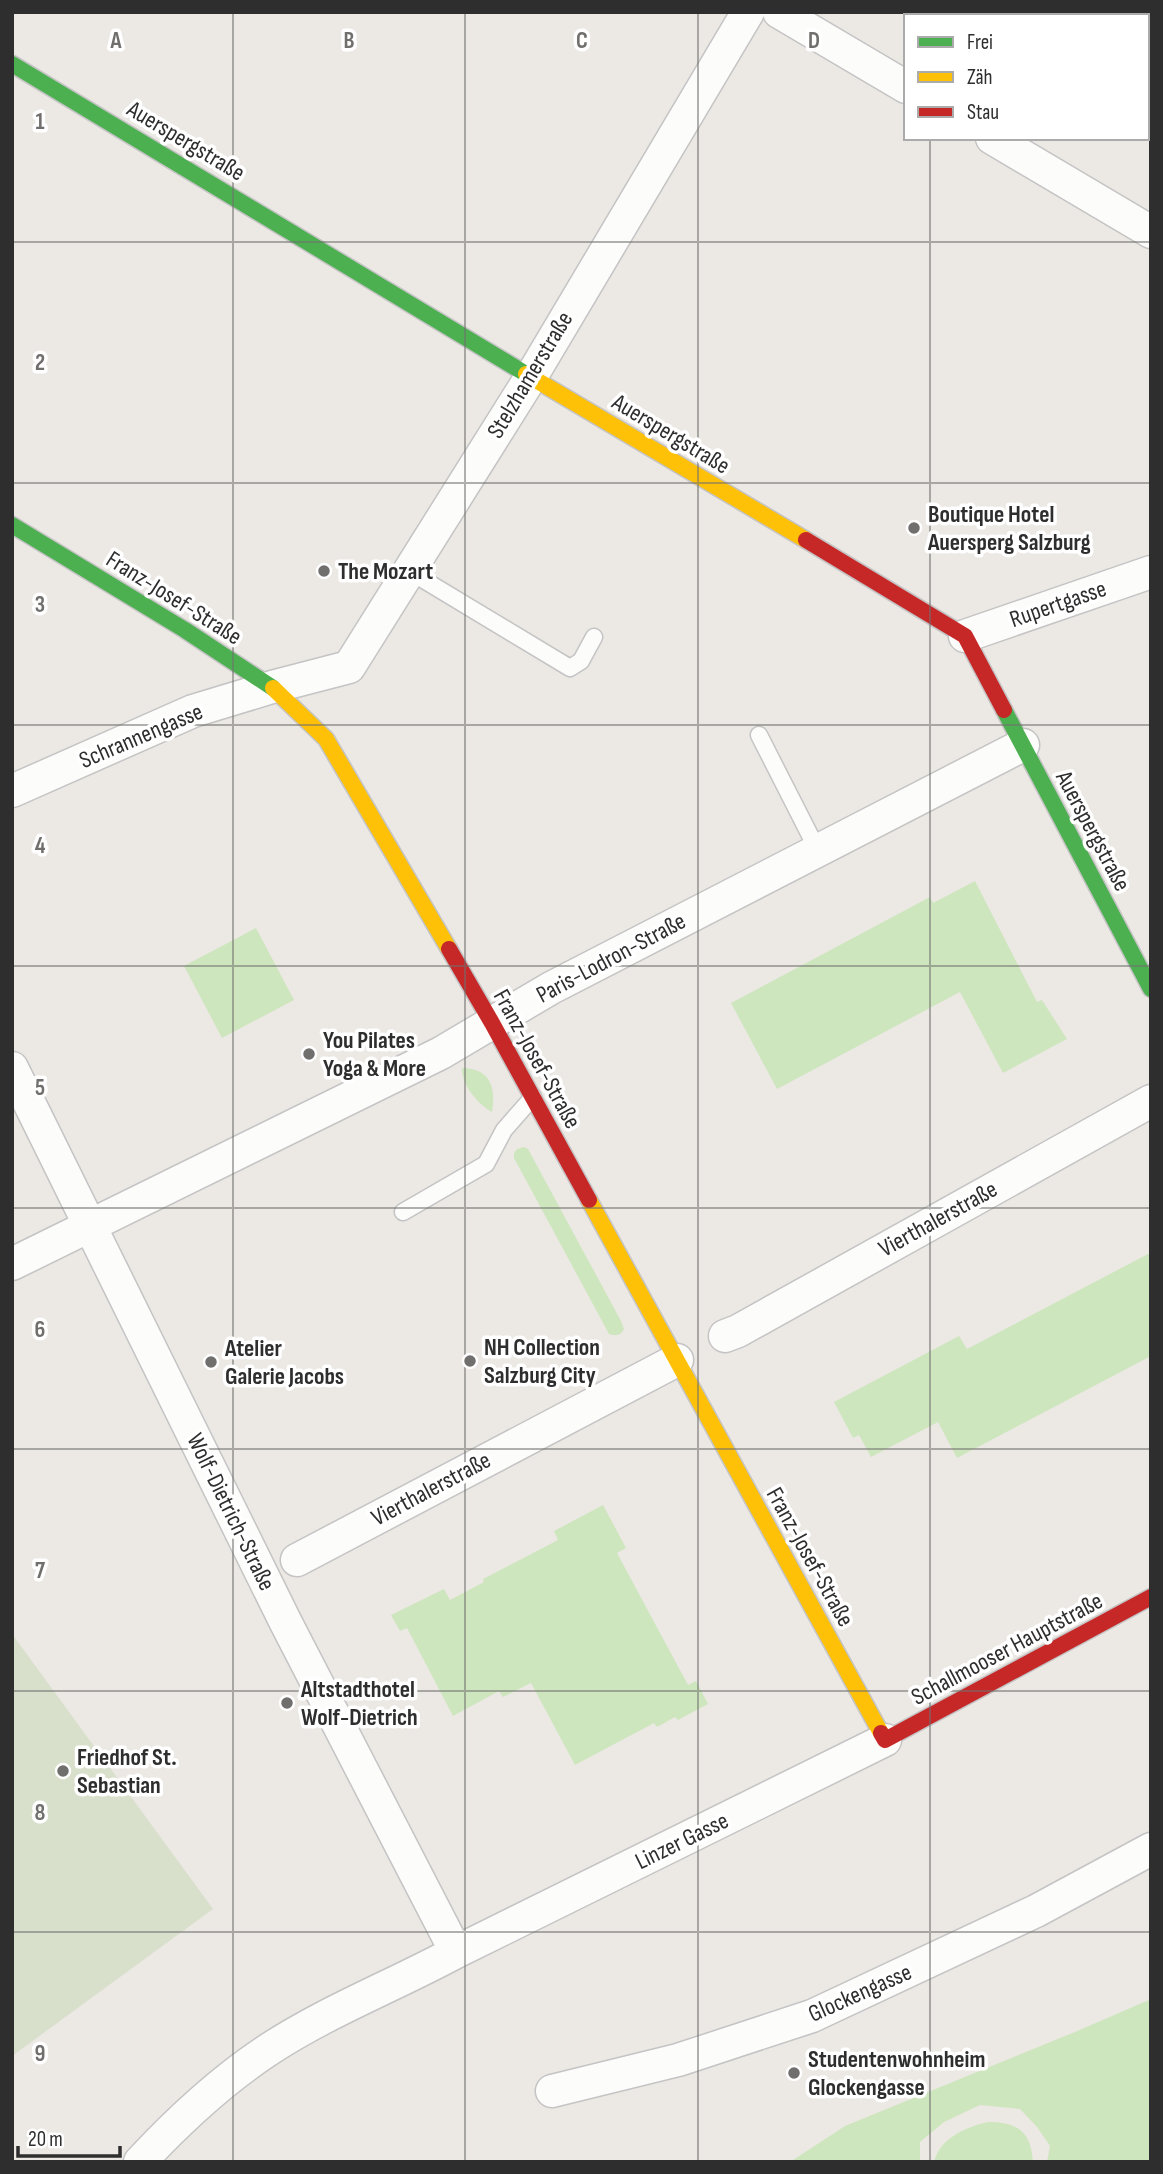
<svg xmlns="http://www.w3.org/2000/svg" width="1163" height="2174" font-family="'Sofia Sans Condensed',sans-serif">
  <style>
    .green { fill: #cee6be }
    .cemetery { fill: #d8e0cc }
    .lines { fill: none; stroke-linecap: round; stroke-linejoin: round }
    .lane-casing { stroke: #c5c4c5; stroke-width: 19 }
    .street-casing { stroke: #c5c4c5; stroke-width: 35 }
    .fast-casing { stroke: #c5c4c5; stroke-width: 19 }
    .slow-casing { stroke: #c5c4c5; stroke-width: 19 }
    .jam-casing { stroke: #c5c4c5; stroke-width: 19 }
    .lane { stroke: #fcfcfb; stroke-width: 16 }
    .street { stroke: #fcfcfb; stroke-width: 32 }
    .fast { stroke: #4caf50; stroke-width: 16 }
    .slow { stroke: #ffc107; stroke-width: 16 }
    .jam { stroke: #c62828; stroke-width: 16 }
    .grid { fill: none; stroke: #706f6e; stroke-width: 2; stroke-opacity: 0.55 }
    .poi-dot { fill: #706f6e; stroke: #fff; stroke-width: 2.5 }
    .labels { text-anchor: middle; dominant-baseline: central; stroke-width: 7; stroke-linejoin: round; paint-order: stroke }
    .street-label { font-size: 24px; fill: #2e2e2e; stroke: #fff }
    .poi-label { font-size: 24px; font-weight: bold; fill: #2e2e2e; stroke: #fff; text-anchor: start }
    .grid-label { font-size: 23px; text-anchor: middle; font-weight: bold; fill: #706f6e; stroke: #fff; stroke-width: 7; stroke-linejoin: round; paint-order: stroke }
  </style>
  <rect width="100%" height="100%" fill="#ece8e4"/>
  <!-- green -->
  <path class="green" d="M975 881 1037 1002 1042 1000 1067 1039 1003 1073 960 992 777 1089 731 1003 930 897 933 903Z
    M256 928 294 1000 222 1038 184 966Z
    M462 1068C491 1069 496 1087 492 1112 478 1105 461 1084 462 1068Z
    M524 1147 528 1149 621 1321 624 1329C620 1336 616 1336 609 1334L514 1158V1153L517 1149Z
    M1148 1254 1151 1255V1356L957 1458 938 1422 871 1457 859 1435 853 1438 834 1402 959 1336 967 1349Z
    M603 1505 626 1548 617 1553 688 1685 696 1681 708 1704 678 1720 675 1717 657 1727 654 1723 575 1765 531 1683 503 1697 499 1691 453 1716 407 1628 400 1631 391 1615 444 1589 450 1600 484 1582 483 1579 558 1540 554 1531Z
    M1151 1999V2162H1047L1050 2146 1037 2127 1020 2109 980 2105 944 2122 920 2142V2162H790L845 2126 1075 2032Z
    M988 2122C1017 2122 1031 2131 1033 2162H934C940 2138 966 2127 988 2122Z"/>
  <!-- cemetery -->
  <path class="cemetery" d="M12 1634 213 1909 12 2056Z"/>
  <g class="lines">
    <defs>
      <path id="lane" d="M409 571 570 668 581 661 594 637
        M759 735 818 851
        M403 1212 486 1164 504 1130 533 1097"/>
      <path id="street" d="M779 12 906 87
        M992 138 1151 232
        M965 636 1151 572
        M12 791 193 711 272 687 349 667 531 377 748 12
        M12 1068 286 1623 456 1952
        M12 1264 441 1053 551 988 1023 745
        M725 1336 738 1331 1151 1101
        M297 1560 677 1360
        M552 2091 678 2060 812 2016 1036 1911 1151 1849
        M140 2162C178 2121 219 2083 265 2052 325 2012 393 1986 456 1952L885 1740"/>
      <path id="fast" d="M12 64 526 374
        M12 525 185 630 273 688
        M1004 710 1151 989"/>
      <path id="slow" d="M526 374 806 540
        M273 688 326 739 449 949
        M589 1200 881 1733"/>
      <path id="jam" d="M806 540 965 636 1004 710
        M449 949 492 1023 589 1200
        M881 1733 885 1740 1151 1597"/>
    </defs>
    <!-- lane casing -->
    <use href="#lane" class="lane-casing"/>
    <!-- street casing -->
    <use href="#street" class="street-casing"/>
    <!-- fast casing -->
    <use href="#fast" class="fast-casing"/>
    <!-- slow casing -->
    <use href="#slow" class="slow-casing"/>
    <!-- jam casing -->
    <use href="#jam" class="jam-casing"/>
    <!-- lane -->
    <use href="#lane" class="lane"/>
    <!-- street -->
    <use href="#street" class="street"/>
    <!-- fast -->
    <use href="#fast" class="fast"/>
    <!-- slow -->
    <use href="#slow" class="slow"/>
    <!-- jam -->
    <use href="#jam" class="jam"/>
  </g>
  <!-- grid -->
  <path class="grid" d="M233 12V2162M465 12V2162M698 12V2162M930 12V16M930 138V2162M12 242H1151M12 483H1151M12 725H1151M12 966H1151M12 1208H1151M12 1449H1151M12 1691H1151M12 1932H1151"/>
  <!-- markers -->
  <g class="poi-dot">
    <circle cx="914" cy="528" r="7"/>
    <circle cx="324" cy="571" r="7"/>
    <circle cx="309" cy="1054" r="7"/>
    <circle cx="470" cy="1361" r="7"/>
    <circle cx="211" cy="1362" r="7"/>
    <circle cx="287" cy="1703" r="7"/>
    <circle cx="63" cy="1771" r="7"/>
    <circle cx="794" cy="2073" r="7"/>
  </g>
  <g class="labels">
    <!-- street labels -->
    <g class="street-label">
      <text transform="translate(186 141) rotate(31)">Auerspergstraße</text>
      <text transform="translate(530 375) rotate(-59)">Stelzhamerstraße</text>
      <text transform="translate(671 434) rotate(31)">Auerspergstraße</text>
      <text transform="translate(174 598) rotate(32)">Franz-Josef-Straße</text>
      <text transform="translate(1058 604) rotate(-19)">Rupertgasse</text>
      <text transform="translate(141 736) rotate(-23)">Schrannengasse</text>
      <text transform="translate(1093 831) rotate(62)">Auerspergstraße</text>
      <text transform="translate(611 958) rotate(-28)">Paris-Lodron-Straße</text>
      <text transform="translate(537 1059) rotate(61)">Franz-Josef-Straße</text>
      <text transform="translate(938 1219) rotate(-29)">Vierthalerstraße</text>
      <text transform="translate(431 1489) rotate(-28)">Vierthalerstraße</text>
      <text transform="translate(231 1512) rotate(64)">Wolf-Dietrich-Straße</text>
      <text transform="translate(810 1557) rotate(61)">Franz-Josef-Straße</text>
      <text transform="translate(1007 1649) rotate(-28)">Schallmooser Hauptstraße</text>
      <text transform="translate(682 1841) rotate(-26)">Linzer Gasse</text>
      <text transform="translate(860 1993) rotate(-24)">Glockengasse</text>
    </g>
    <!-- poi labels -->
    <g class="poi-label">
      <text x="928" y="514">Boutique Hotel<tspan x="928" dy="28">Auersperg Salzburg</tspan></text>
      <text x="338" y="571">The Mozart</text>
      <text x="323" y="1040">You Pilates<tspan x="323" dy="28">Yoga &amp; More</tspan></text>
      <text x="484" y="1347">NH Collection<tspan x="484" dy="28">Salzburg City</tspan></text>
      <text x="225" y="1348">Atelier<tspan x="225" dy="28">Galerie Jacobs</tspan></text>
      <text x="301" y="1689">Altstadthotel<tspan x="301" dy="28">Wolf-Dietrich</tspan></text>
      <text x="77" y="1757">Friedhof St.<tspan x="77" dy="28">Sebastian</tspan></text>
      <text x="808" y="2059">Studentenwohnheim<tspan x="808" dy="28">Glockengasse</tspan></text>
    </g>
  </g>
  <g class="grid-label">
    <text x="116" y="48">A</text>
    <text x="349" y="48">B</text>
    <text x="582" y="48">C</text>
    <text x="814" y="48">D</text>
    <text x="40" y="129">1</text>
    <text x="40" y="370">2</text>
    <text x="40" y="612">3</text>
    <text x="40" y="853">4</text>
    <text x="40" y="1095">5</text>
    <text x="40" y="1337">6</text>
    <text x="40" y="1578">7</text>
    <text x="40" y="1820">8</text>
    <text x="40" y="2061">9</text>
  </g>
  <!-- border -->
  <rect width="1163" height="2174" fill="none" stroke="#2e2e2e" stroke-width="28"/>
  <!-- legend -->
  <rect x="904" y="14" width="245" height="126" fill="#ffffff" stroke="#ababab" stroke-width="2"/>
  <rect x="918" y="37" width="35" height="10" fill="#4caf50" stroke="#ababab" stroke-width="2"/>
  <text x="967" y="49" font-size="21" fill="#2e2e2e">Frei</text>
  <rect x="918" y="72" width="35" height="10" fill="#ffc107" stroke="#ababab" stroke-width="2"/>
  <text x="967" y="84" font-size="21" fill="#2e2e2e">Zäh</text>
  <rect x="918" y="107" width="35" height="10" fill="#c62828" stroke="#ababab" stroke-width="2"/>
  <text x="967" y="119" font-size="21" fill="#2e2e2e">Stau</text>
  <!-- scale -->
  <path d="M18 2146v10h102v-10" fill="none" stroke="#2e2e2e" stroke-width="3.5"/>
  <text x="28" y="2146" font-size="21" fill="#2e2e2e" stroke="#ffffff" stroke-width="5" paint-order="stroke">20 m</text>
</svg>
